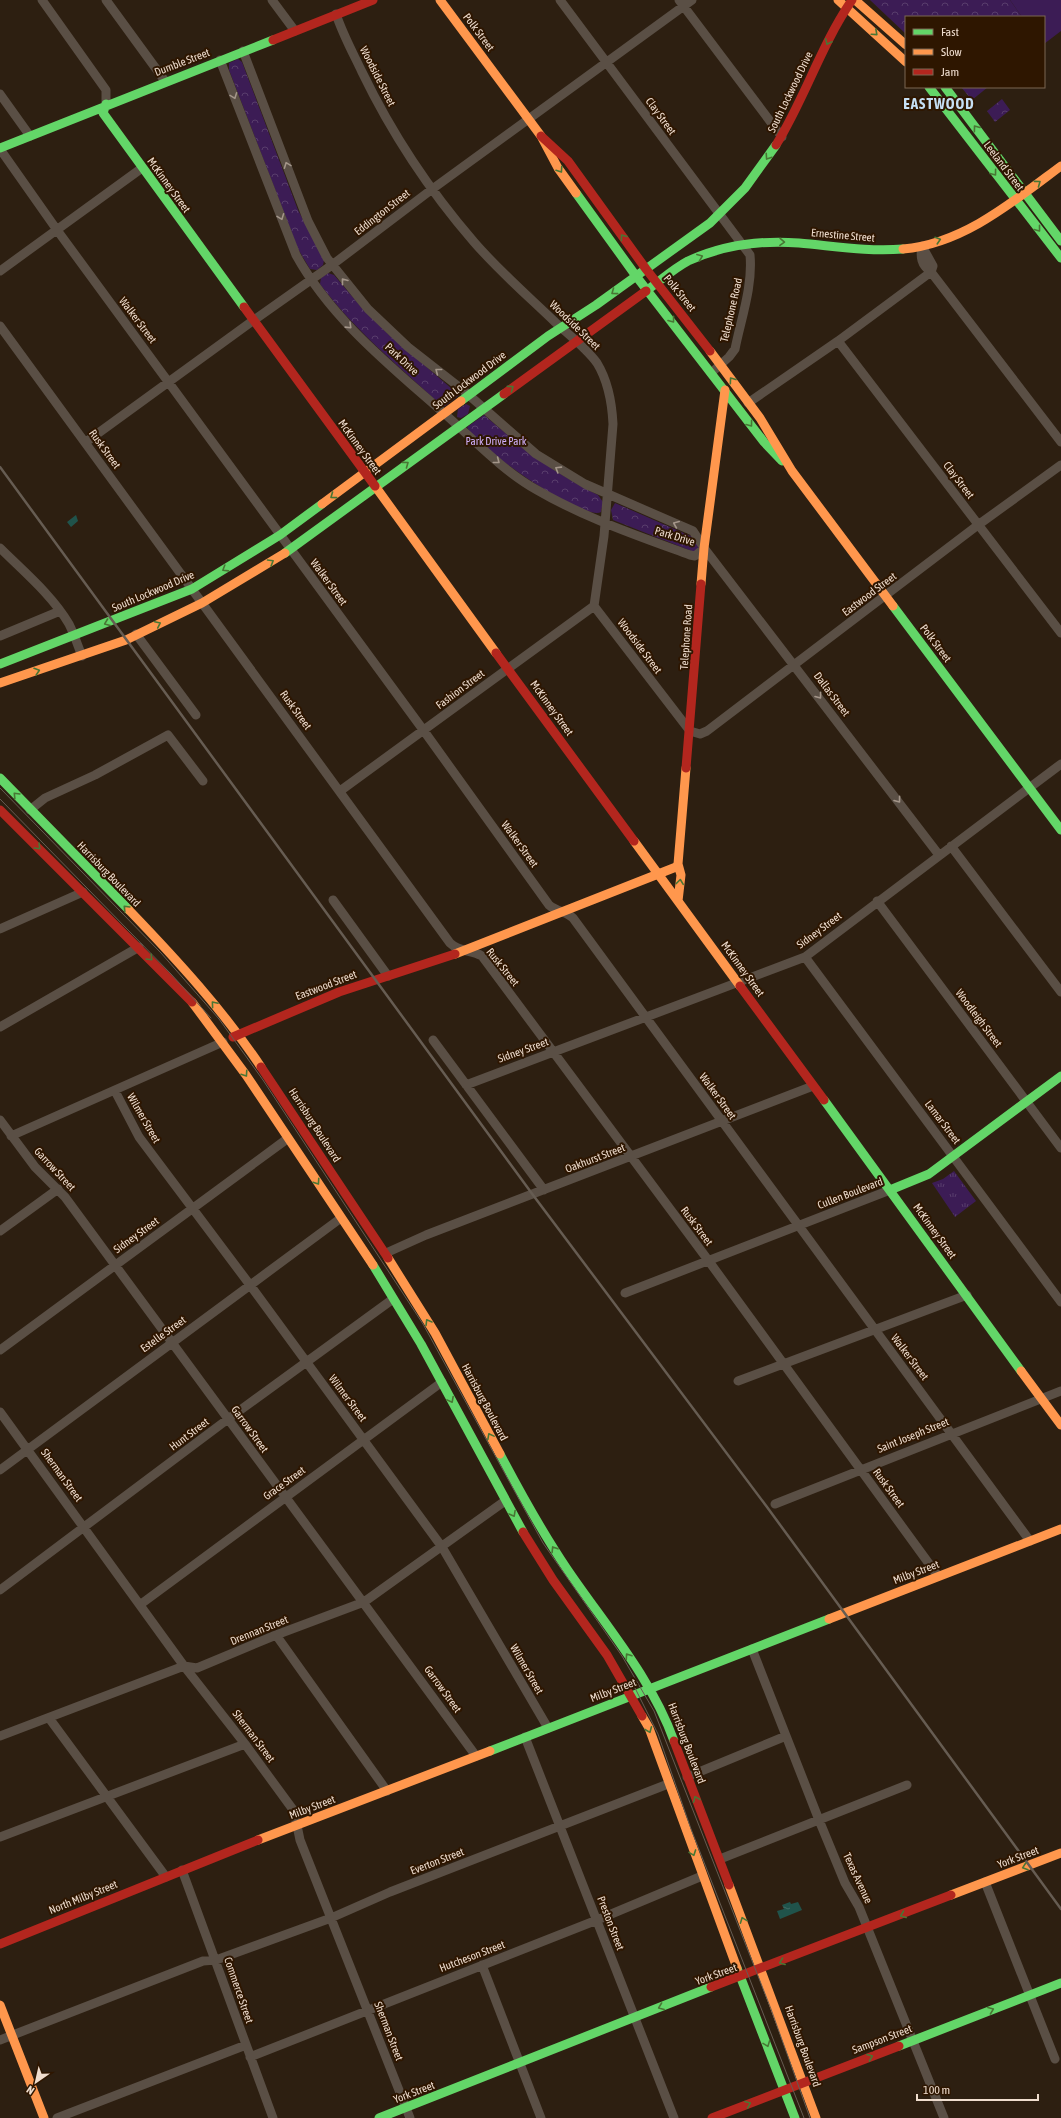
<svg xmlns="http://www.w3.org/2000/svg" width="1061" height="2118" font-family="'Asap Condensed',sans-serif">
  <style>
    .grass { fill: url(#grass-tufts) }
    .park { fill: url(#park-crowns) }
    .pitch { fill: #3c1c55 }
    .water { fill: url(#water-ripples) }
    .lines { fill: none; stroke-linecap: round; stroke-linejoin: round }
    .street { stroke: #5a4f45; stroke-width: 9 }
    .fast { stroke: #63d668; stroke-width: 9 }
    .slow { stroke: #ff974d; stroke-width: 9 }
    .jam { stroke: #b3261e; stroke-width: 9 }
    .tram { stroke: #665c52; stroke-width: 1 }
    .rail { stroke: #665c52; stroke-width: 2.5 }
    .oneway { stroke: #487634 }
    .oneway2 { stroke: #a4968a }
    .labels { text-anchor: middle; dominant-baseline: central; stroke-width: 4; stroke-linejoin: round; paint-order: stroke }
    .street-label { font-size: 11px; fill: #efddce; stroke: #2e1600 }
    .park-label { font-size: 11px; fill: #d0b0fb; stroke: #2e1600 }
    .district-label { font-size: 15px; font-weight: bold; letter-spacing: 1px; fill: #c5dff4; stroke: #2e1600 }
  </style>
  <defs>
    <pattern id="grass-tufts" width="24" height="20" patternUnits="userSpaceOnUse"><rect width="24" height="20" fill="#3c1c55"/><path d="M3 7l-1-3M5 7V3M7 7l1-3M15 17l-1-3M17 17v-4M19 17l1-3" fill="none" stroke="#583d6c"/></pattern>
    <pattern id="park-crowns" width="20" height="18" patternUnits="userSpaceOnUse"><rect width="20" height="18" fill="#3c1c55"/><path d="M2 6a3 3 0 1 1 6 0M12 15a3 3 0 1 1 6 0" fill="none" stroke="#583d6c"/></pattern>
    <pattern id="water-ripples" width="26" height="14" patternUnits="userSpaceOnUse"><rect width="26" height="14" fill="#20534b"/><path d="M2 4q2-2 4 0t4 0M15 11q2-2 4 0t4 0" fill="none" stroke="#416b64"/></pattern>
  </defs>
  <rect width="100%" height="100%" fill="#2d1f11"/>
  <!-- grass -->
  <path class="grass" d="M466 404 470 406 468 414 461 418 457 417 458 409Z
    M954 1171 976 1201 955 1217 932 1183 943 1179Z"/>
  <!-- park -->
  <path class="park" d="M870 0H1010L1022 17H906V34Z
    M238 59 242 62 298 210 324 260 323 265 317 270 310 269 298 249 229 70V63Z
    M961 87H988L972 100Z
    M1002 99 1010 110 995 122 987 111Z
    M328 273 334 275 362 308 387 333 459 395 445 406H442C400 367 354 330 320 284L321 278Z
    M484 415C520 446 555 474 598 495L603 502 601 512C583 522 476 447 467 427Z
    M615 503 695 538 699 550 694 552 613 520 611 510Z"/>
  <!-- pitch -->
  <path class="pitch" d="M1010 0H1061V31L1044 44V17H1022Z"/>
  <!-- water -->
  <path class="water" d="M76 515 78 521 71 527 67 522Z
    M790 1902 791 1904 798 1902 802 1910 780 1919 777 1911 784 1909 782 1905Z"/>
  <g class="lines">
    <!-- street -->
    <path class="street" d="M42 0 106 90V104
      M106 0 165 81
      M272 0 295 31
      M560 0 750 255C753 286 741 319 735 349L729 357 711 373
      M679 0 782 137
      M336 14C343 35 353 53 362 72 392 134 429 190 474 242 499 271 528 296 556 323 569 335 586 348 597 363 608 381 612 404 613 424L604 536 594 606 690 731 700 734 707 731 978 525 1061 465
      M243 51 308 221 327 258 368 309 408 347 463 390 536 454 585 484 693 531 704 548 939 855
      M220 60 296 255C332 320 392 367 446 415 475 441 503 471 537 490 585 518 638 536 690 555L695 556 704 548
      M0 94 30 136
      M0 149 57 230 424 731 549 905C557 912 566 911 573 918L1030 1541
      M922 246C920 257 921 265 931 272L1061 442
      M922 246 933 266 931 272
      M0 271 142 168
      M0 326 450 943C459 952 472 950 482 956L708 1260 938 1576
      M838 341 1061 633
      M748 403 838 341 931 272
      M86 442 254 320 332 265 431 190 692 0
      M0 548C23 571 52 595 69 624 74 634 78 646 82 656
      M136 634 196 715
      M0 636 60 611
      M340 791 594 606
      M30 810 45 798 95 775 168 735 203 781
      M951 846 1061 992
      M333 900 388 976
      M877 901 1061 1148
      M0 929 83 892
      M805 957 1061 1302
      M0 1027 139 947
      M433 1040 544 1190
      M466 1085 805 957 1061 764
      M115 1091 139 1137 250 1285 442 1547 548 1728
      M0 1120 35 1167 65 1197 476 1756
      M11 1136 223 1042
      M0 1231 58 1189
      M386 1253 426 1235 813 1086
      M625 1293 890 1190
      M0 1350 287 1139
      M738 1381 967 1295
      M0 1412 184 1666 245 1744 294 1811 300 1840 410 2118
      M0 1470 341 1218
      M775 1504 1061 1391
      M0 1590 228 1419 393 1299
      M141 1604 442 1382
      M276 1635 387 1791
      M752 1649 819 1820 845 1883 859 1907 944 2118
      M49 1718 166 1877
      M0 1736 184 1666 197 1668 276 1635 364 1602 505 1501
      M525 1737 674 2118
      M687 1777 786 1736
      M0 1837 245 1744
      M720 1859 907 1785
      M182 1870 273 2118
      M985 1882 1055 2059
      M482 1965 541 2118
      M0 2040 203 1961 216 1960 331 1918 390 1892 668 1784
      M250 2057 597 1920 702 1876
      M57 2118 246 2045"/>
    <!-- fast -->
    <path class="fast" d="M929 87 1061 258
      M945 87 1061 241
      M106 104 103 113 244 307
      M0 148 273 40
      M576 193 636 276 764 442 782 461
      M646 291C660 281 673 269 688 261 723 245 761 240 799 243 834 246 868 252 903 249
      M461 401 548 336 596 305 710 223 745 188 776 145
      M285 553 504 394
      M893 606 1061 830
      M0 664 192 589 280 535 322 504
      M0 778 129 910
      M824 1100 1021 1371
      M890 1190 929 1174 1061 1076
      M373 1265 421 1344 523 1532
      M500 1454C521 1494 542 1532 567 1569 605 1625 651 1677 674 1741
      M490 1751 829 1619
      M737 1968 795 2118
      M899 2046 1061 1983
      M379 2118 711 1987"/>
    <!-- slow -->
    <path class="slow" d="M440 0 541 136 558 168 576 193
      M838 0 906 62
      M855 0 906 45
      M903 249C963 244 1014 201 1061 166
      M710 351 760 418 792 471 893 606
      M375 486 496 653
      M322 504 461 401
      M701 584 704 548 725 390
      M0 683 126 640 202 603 285 553
      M634 841 740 986
      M678 864 681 875 678 901
      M129 910C177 960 223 1010 261 1067
      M455 954 676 867 678 864 686 768
      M192 1002 246 1075 373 1265
      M388 1258 435 1333 500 1454
      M1021 1371 1061 1425
      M829 1619 1061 1529
      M642 1716 649 1728 737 1968
      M258 1840 490 1751
      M729 1885 816 2118
      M951 1895 1061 1853
      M0 2005 44 2118"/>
    <!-- jam -->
    <path class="jam" d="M273 40 373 0
      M541 136 568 161 646 269 710 351
      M776 145C805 98 821 45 852 0
      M244 307 375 486
      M504 394 646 291
      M496 653 634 841
      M686 768 701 584
      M0 810 192 1002
      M740 986 824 1100
      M233 1037 339 992 455 954
      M261 1067 388 1258
      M523 1532 553 1580 607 1655 642 1716
      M674 1741 729 1885
      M0 1944 258 1840
      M711 1987 951 1895
      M712 2118 899 2046"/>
    <!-- tram -->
    <path class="tram" d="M0 788 161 953 219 1019 263 1080 423 1324 543 1543 622 1656 654 1711 771 2009 810 2118
      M0 799 171 974 211 1018
      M635 1688 658 1734 691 1829 804 2118"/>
    <!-- rail -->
    <path class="rail" d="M0 467 533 1195 767 1507 1061 1909"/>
  </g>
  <!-- one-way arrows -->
  <defs><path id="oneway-chevron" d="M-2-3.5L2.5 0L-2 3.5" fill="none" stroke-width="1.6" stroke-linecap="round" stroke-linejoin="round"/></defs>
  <g class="oneway">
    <use href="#oneway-chevron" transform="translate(875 33) rotate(42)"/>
    <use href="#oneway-chevron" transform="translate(828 42) rotate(115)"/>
    <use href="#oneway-chevron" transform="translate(976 128) rotate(-127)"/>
    <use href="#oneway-chevron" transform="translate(768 157) rotate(124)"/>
    <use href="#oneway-chevron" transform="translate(560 170) rotate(56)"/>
    <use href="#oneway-chevron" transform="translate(994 173) rotate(53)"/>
    <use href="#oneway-chevron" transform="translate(1038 183) rotate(-36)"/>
    <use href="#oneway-chevron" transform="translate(1038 229) rotate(52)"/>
    <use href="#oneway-chevron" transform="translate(623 237) rotate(-126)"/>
    <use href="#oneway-chevron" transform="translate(938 240) rotate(-18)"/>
    <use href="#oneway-chevron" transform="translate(782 242) rotate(2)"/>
    <use href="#oneway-chevron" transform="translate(700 257) rotate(-22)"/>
    <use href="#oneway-chevron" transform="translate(614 292) rotate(144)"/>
    <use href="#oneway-chevron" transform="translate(672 320) rotate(53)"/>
    <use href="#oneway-chevron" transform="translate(732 380) rotate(-126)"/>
    <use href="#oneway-chevron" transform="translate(511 388) rotate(-36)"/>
    <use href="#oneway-chevron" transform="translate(750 424) rotate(53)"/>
    <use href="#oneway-chevron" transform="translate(406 464) rotate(-36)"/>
    <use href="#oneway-chevron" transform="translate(333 496) rotate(144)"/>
    <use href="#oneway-chevron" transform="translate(271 562) rotate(-31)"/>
    <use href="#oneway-chevron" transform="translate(225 569) rotate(148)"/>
    <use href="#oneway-chevron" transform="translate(107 623) rotate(159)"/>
    <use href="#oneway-chevron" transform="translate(158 624) rotate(-25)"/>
    <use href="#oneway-chevron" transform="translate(37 671) rotate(-18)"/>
    <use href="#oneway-chevron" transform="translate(16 795) rotate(-134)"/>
    <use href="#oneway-chevron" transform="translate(38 847) rotate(45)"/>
    <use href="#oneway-chevron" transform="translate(680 882) rotate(-83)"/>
    <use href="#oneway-chevron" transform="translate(126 908) rotate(-134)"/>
    <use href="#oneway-chevron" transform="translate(150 958) rotate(46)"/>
    <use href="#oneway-chevron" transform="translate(214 1004) rotate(-130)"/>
    <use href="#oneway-chevron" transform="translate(245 1074) rotate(56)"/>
    <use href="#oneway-chevron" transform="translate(317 1182) rotate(56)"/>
    <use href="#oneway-chevron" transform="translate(428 1322) rotate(-121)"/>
    <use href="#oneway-chevron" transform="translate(451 1400) rotate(62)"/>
    <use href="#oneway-chevron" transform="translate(490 1436) rotate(-118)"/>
    <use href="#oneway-chevron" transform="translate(513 1514) rotate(61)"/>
    <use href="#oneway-chevron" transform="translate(554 1549) rotate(-122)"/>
    <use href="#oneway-chevron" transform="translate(628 1656) rotate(-124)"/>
    <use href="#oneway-chevron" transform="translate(649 1730) rotate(68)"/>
    <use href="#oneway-chevron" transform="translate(696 1799) rotate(-112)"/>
    <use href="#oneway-chevron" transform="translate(693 1853) rotate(70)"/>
    <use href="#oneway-chevron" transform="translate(1025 1867) rotate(161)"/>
    <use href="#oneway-chevron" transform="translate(903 1915) rotate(158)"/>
    <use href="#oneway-chevron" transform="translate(743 1920) rotate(-111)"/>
    <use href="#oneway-chevron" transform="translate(782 1962) rotate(159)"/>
    <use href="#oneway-chevron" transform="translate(661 2007) rotate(159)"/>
    <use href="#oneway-chevron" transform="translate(991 2010) rotate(-21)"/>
    <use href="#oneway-chevron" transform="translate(767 2044) rotate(69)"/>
    <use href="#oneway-chevron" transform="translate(870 2057) rotate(-21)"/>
    <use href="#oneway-chevron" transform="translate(748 2104) rotate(-22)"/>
  </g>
  <g class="oneway2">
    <use href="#oneway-chevron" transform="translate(234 96) rotate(69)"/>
    <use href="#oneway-chevron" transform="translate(287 165) rotate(-111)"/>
    <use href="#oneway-chevron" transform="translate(281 217) rotate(69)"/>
    <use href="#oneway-chevron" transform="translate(344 281) rotate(-128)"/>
    <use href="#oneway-chevron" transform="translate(349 326) rotate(44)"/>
    <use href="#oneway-chevron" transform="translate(438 371) rotate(-142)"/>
    <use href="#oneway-chevron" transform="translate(497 461) rotate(38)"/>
    <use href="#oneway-chevron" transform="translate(558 469) rotate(-148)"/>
    <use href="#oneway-chevron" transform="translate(676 524) rotate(-157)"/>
    <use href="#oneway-chevron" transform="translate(819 696) rotate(53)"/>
    <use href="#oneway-chevron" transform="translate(898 800) rotate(53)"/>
  </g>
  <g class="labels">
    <!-- street labels -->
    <g class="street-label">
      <text transform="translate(479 32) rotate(53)">Polk Street</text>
      <text transform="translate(182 62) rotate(-21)">Dumble Street</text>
      <text transform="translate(378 76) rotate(63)">Woodside Street</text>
      <text transform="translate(790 92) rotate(-64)">South Lockwood Drive</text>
      <text transform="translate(661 116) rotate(54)">Clay Street</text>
      <text transform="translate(1004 166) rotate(53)">Leeland Street</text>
      <text transform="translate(169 185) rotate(54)">McKinney Street</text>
      <text transform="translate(382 212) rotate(-38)">Eddington Street</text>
      <text transform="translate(843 235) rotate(5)">Ernestine Street</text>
      <text transform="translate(680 293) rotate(51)">Polk Street</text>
      <text transform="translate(731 310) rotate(-77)">Telephone Road</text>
      <text transform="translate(138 320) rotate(53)">Walker Street</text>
      <text transform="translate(575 325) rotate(44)">Woodside Street</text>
      <text transform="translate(402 359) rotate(43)">Park Drive</text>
      <text transform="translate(469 380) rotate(-37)">South Lockwood Drive</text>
      <text transform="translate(360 447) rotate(54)">McKinney Street</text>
      <text transform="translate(105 449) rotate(54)">Rusk Street</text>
      <text transform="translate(959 480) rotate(53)">Clay Street</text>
      <text transform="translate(675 536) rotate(17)">Park Drive</text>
      <text transform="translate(329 582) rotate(54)">Walker Street</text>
      <text transform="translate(153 591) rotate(-23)">South Lockwood Drive</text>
      <text transform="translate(869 594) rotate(-37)">Eastwood Street</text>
      <text transform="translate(686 637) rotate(-86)">Telephone Road</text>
      <text transform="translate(936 643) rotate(53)">Polk Street</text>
      <text transform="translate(640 646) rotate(53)">Woodside Street</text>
      <text transform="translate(460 689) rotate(-37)">Fashion Street</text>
      <text transform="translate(832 694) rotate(53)">Dallas Street</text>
      <text transform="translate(552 708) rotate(54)">McKinney Street</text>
      <text transform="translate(296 710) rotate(54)">Rusk Street</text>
      <text transform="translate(520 844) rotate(54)">Walker Street</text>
      <text transform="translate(109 874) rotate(46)">Harrisburg Boulevard</text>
      <text transform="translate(819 930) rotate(-37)">Sidney Street</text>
      <text transform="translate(503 967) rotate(51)">Rusk Street</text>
      <text transform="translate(743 969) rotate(54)">McKinney Street</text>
      <text transform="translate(326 985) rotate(-21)">Eastwood Street</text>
      <text transform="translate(979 1018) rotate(53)">Woodleigh Street</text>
      <text transform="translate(523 1050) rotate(-20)">Sidney Street</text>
      <text transform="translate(718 1096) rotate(54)">Walker Street</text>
      <text transform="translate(144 1118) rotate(60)">Wilmer Street</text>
      <text transform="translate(943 1122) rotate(53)">Lamar Street</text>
      <text transform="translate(315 1125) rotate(57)">Harrisburg Boulevard</text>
      <text transform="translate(595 1158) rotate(-21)">Oakhurst Street</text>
      <text transform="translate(55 1169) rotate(47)">Garrow Street</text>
      <text transform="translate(850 1193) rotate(-21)">Cullen Boulevard</text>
      <text transform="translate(697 1226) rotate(53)">Rusk Street</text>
      <text transform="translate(935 1231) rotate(54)">McKinney Street</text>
      <text transform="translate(136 1235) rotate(-36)">Sidney Street</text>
      <text transform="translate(163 1334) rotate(-36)">Estelle Street</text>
      <text transform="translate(910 1357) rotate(53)">Walker Street</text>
      <text transform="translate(348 1398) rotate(53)">Wilmer Street</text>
      <text transform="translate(485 1402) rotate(62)">Harrisburg Boulevard</text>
      <text transform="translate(250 1429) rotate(54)">Garrow Street</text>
      <text transform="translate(189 1434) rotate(-37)">Hunt Street</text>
      <text transform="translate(913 1435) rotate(-22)">Saint Joseph Street</text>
      <text transform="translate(62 1475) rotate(54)">Sherman Street</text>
      <text transform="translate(284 1483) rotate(-36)">Grace Street</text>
      <text transform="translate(889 1488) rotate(54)">Rusk Street</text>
      <text transform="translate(916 1572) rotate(-21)">Milby Street</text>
      <text transform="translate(259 1630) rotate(-22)">Drennan Street</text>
      <text transform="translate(527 1669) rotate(60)">Wilmer Street</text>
      <text transform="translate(443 1689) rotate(54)">Garrow Street</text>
      <text transform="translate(613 1690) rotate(-21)">Milby Street</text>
      <text transform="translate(254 1736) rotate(53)">Sherman Street</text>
      <text transform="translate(687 1743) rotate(69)">Harrisburg Boulevard</text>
      <text transform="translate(312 1807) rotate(-21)">Milby Street</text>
      <text transform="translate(1018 1857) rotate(-21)">York Street</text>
      <text transform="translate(437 1861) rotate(-21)">Everton Street</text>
      <text transform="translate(858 1878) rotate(65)">Texas Avenue</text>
      <text transform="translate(83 1897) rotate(-22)">North Milby Street</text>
      <text transform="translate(611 1923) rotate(69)">Preston Street</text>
      <text transform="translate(472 1956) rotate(-21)">Hutcheson Street</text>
      <text transform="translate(716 1974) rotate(-20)">York Street</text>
      <text transform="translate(239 1990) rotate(71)">Commerce Street</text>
      <text transform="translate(389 2031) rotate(69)">Sherman Street</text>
      <text transform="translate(882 2039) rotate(-21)">Sampson Street</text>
      <text transform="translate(803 2046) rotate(70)">Harrisburg Boulevard</text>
      <text transform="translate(414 2092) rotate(-21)">York Street</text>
    </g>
    <!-- park labels -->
    <g class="park-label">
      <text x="496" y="441">Park Drive Park</text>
    </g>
    <!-- district labels -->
    <g class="district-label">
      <text x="939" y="103">EASTWOOD</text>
    </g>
  </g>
  <!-- legend -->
  <rect x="905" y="16" width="140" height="72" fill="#2e1600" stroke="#7b6652"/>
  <rect x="913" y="29" width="20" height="6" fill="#63d668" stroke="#7b6652"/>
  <text x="941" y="36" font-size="12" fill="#efddce">Fast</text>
  <rect x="913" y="49" width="20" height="6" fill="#ff974d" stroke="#7b6652"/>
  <text x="941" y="56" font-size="12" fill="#efddce">Slow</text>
  <rect x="913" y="69" width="20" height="6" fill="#b3261e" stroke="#7b6652"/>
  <text x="941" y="76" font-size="12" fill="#efddce">Jam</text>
  <!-- north arrow -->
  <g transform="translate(36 2082) rotate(214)" stroke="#2e1600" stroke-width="3" paint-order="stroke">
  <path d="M0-3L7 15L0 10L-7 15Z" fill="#efddce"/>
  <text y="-6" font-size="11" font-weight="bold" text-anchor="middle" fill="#efddce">N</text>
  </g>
  <!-- scale -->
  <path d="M917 2094v6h121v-6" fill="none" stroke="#efddce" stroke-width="2"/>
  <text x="923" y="2094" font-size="12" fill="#efddce" stroke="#2e1600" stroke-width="3" paint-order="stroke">100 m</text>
</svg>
